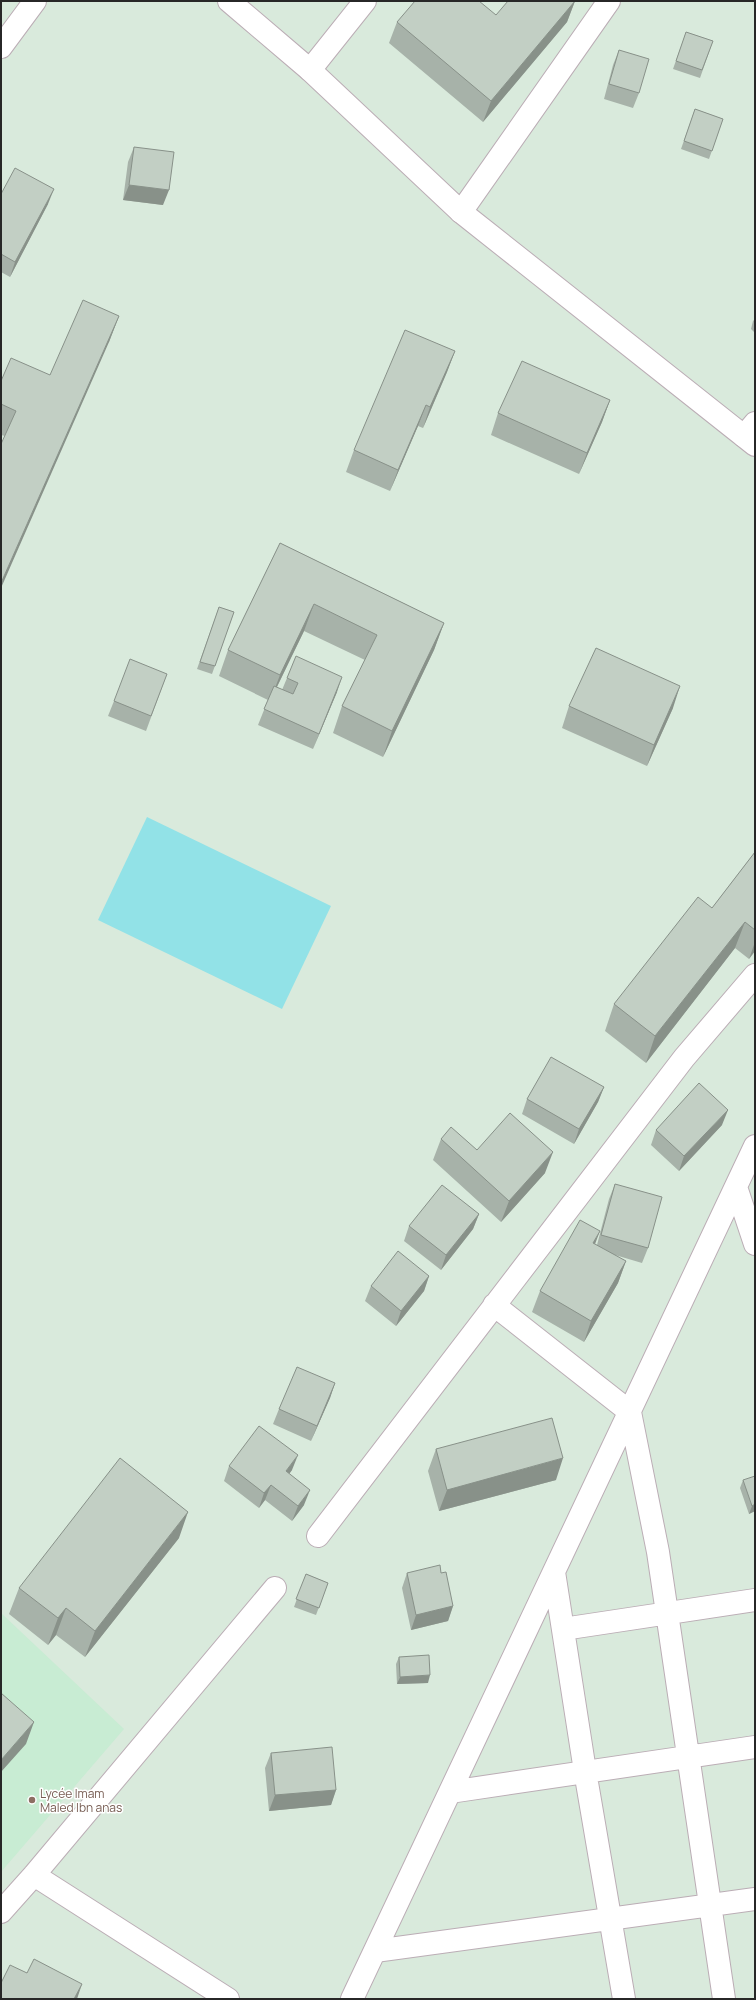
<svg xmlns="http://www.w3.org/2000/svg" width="756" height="2000" font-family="Manrope,sans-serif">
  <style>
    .education { fill: #c8ecd3 }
    .pitch { fill: #92e2e7 }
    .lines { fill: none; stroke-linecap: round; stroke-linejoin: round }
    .street-casing { stroke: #bbadb5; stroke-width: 24 }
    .secondary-casing { stroke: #bbadb5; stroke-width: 24 }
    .street { stroke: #fff; stroke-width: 22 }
    .secondary { stroke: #fff; stroke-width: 22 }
    .wall { fill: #a7b2a9 }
    .shaded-wall { fill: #889189 }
    .building { fill: #c2cfc4; stroke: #889189 }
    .education-dot { fill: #8d6e63; stroke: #fff; stroke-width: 1.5 }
    .labels { text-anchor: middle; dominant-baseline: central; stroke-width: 3; stroke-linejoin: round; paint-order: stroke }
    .education-label { font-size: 12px; fill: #785e54; stroke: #fff; text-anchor: start }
  </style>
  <rect width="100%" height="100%" fill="#d9eadc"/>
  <!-- education -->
  <path class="education" d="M1 1613 124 1729 1 1872Z"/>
  <!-- pitch -->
  <path class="pitch" d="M147 817 331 906 282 1009 98 920Z"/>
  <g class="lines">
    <defs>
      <path id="street" d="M1 47 35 1
        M310 70 365 1
        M461 212 609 1
        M744 436 755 423
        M736 1187 755 1244
        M494 1305 630 1412 658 1552 724 1999
        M318 1536 684 1058 755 975
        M554 1572 585 1771 624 1999
        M563 1629 755 1600
        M450 1792 755 1747
        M34 1875 228 1999
        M1 1912 34 1875 275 1588
        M375 1951 755 1899
        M352 1999 755 1146"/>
      <path id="secondary" d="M229 1 310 70 461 212 755 445"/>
    </defs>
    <!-- street casing -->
    <use href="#street" class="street-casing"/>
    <!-- secondary casing -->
    <use href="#secondary" class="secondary-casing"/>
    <!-- street -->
    <use href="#street" class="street"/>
    <!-- secondary -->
    <use href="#secondary" class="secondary"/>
  </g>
  <!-- wall -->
  <path class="wall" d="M575 1 567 22 483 122 389 43 397 22 496 15Z
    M686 32 713 41 700 78 673 69Z
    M619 50 639 93 633 108 604 99 613 65Z
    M695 109 723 119 709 159 681 149Z
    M134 147 163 205 123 200 128 162Z
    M1 194 48 204 10 277 1 272Z
    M119 316 109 342 5 436 1 435V381L50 375Z
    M755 319V333L751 329 753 321Z
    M455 351 447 372 423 428 418 426 390 491 346 472 354 450Z
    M610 400 602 422 579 474 491 435 498 413Z
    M280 543 444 623 434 650 383 757 333 733 342 706 365 660 304 631 277 687 282 690 287 678 337 692 313 749 258 725 268 700 219 676 228 650Z
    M219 607 234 612 212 674 197 669Z
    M167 674 146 731 108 716 114 701Z
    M569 706 673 708 647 766 562 728Z
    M755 852V951L749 959 735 948 646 1063 605 1031 614 1004 712 908Z
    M604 1087 598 1102 574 1144 522 1114 527 1099Z
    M722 1125 679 1171 651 1145 656 1130Z
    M441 1139 477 1150 545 1173 501 1222 433 1160Z
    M615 1184 648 1248 642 1263 615 1255 626 1261 618 1283 584 1342 532 1312 540 1291 595 1244 597 1245 609 1199Z
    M479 1214 473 1229 441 1270 404 1241 409 1226Z
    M429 1276 424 1291 396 1326 365 1301 371 1286Z
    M335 1383 330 1398 311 1441 273 1424 279 1409Z
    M436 1449 556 1480 439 1511 428 1471Z
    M229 1466 292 1470 289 1474 304 1505 292 1521 265 1500 259 1508 224 1481Z
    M743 1480 755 1511 749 1514 740 1488Z
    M179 1538 85 1657 56 1635 48 1645 9 1614 19 1588Z
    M407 1573H441L453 1606 448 1621 411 1630 402 1588Z
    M306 1574 328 1583 316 1615 294 1607Z
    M399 1657 428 1683 397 1684 396 1664Z
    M271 1753 336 1790 331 1805 269 1811 265 1768Z"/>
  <!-- shaded-wall -->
  <path class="shaded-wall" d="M575 1 567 22 483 122 491 101Z
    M129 185 169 190 163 205 123 200Z
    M54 189 48 204 10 277 15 262Z
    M119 316 109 342 1 588V583Z
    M455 351 447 372 423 428 430 407Z
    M610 400 602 422 579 474 587 453Z
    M426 405 418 426 390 491 398 470Z
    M314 604 304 631 270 701 280 675Z
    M444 623 434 650 383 757 392 731Z
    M342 677 337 692 313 749 319 734Z
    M680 686 673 708 647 766 654 745Z
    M745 922 735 948 646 1063 655 1036Z
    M755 942V951L749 959Z
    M604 1087 598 1102 574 1144 579 1129Z
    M728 1110 722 1125 679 1171 684 1156Z
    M553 1152 545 1173 501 1222 509 1201Z
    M479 1214 473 1229 441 1270 446 1255Z
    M600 1231 592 1252 593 1243Z
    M626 1261 618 1283 584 1342 591 1321Z
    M429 1276 424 1291 396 1326 401 1311Z
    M335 1383 330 1398 311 1441 317 1426Z
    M298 1455 292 1470 280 1486 286 1471Z
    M563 1458 556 1480 439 1511 447 1490Z
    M271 1485 265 1500 259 1508 264 1493Z
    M310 1490 304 1505 292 1521 298 1506Z
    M755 1504V1511L749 1514 752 1506Z
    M188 1512 179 1538 85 1657 95 1631Z
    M453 1606 448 1621 411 1630 416 1615Z
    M66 1608 56 1635 48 1645 58 1618Z
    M430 1675 428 1683 397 1684 400 1677Z
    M34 1722 26 1744 1 1772V1760Z
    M336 1790 331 1805 269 1811 275 1795Z
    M82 1984 77 1999H74Z"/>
  <!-- building -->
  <path class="building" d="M415 1H479L496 15 508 1H575L491 101 397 22Z
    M686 32 713 41 702 70 676 61Z
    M619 50 649 59 639 93 609 84Z
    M695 109 723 119 712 151 684 141Z
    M134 147 174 152 169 190 129 185Z
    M15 168 54 189 15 262 1 254V194Z
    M83 300 119 316 1 583V444L16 411 1 404V381L11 358 50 375Z
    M405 330 455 351 430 407 426 405 398 470 354 450Z
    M522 361 610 400 587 453 498 413Z
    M280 543 444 623 392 731 342 706 377 635 314 604 280 675 228 650Z
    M219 607 234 612 215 666 200 662Z
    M596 648 680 686 654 745 569 706Z
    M296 656 342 677 319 734 264 709 274 686 293 694 298 683 287 678Z
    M130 659 167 674 151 716 114 701Z
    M755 852V930L745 922 655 1036 614 1004 698 897 712 908Z
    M551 1057 604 1087 579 1129 527 1099Z
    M699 1083 728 1110 684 1156 656 1130Z
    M510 1113 553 1152 509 1201 441 1139 451 1127 477 1150Z
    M615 1184 662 1197 648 1248 601 1235Z
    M442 1185 479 1214 446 1255 409 1226Z
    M580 1220 600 1231 593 1243 626 1261 591 1321 540 1291Z
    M398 1251 429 1276 401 1311 371 1286Z
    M297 1367 335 1383 317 1426 279 1409Z
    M552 1418 563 1458 447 1490 436 1449Z
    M259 1426 298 1455 286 1471 310 1490 298 1506 271 1485 264 1493 229 1466Z
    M120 1458 188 1512 95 1631 66 1608 58 1618 19 1588Z
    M755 1476V1504L752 1506 743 1480Z
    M440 1565 441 1573 446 1572 453 1606 416 1615 407 1573Z
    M306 1574 328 1583 319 1608 296 1599Z
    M429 1655 430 1675 400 1677 399 1657Z
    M1 1693 34 1722 1 1760Z
    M332 1747 336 1790 275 1795 271 1753Z
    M34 1959 82 1984 74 1999H1V1983L10 1965 27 1973Z"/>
  <!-- markers -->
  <circle class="education-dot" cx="32" cy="1800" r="4"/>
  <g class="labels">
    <!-- education labels -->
    <g class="education-label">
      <text x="40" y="1793">Lycée Imam<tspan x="40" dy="14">Maled Ibn anas</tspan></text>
    </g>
  </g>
  <!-- border -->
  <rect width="756" height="2000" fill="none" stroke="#272727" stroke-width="4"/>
</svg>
